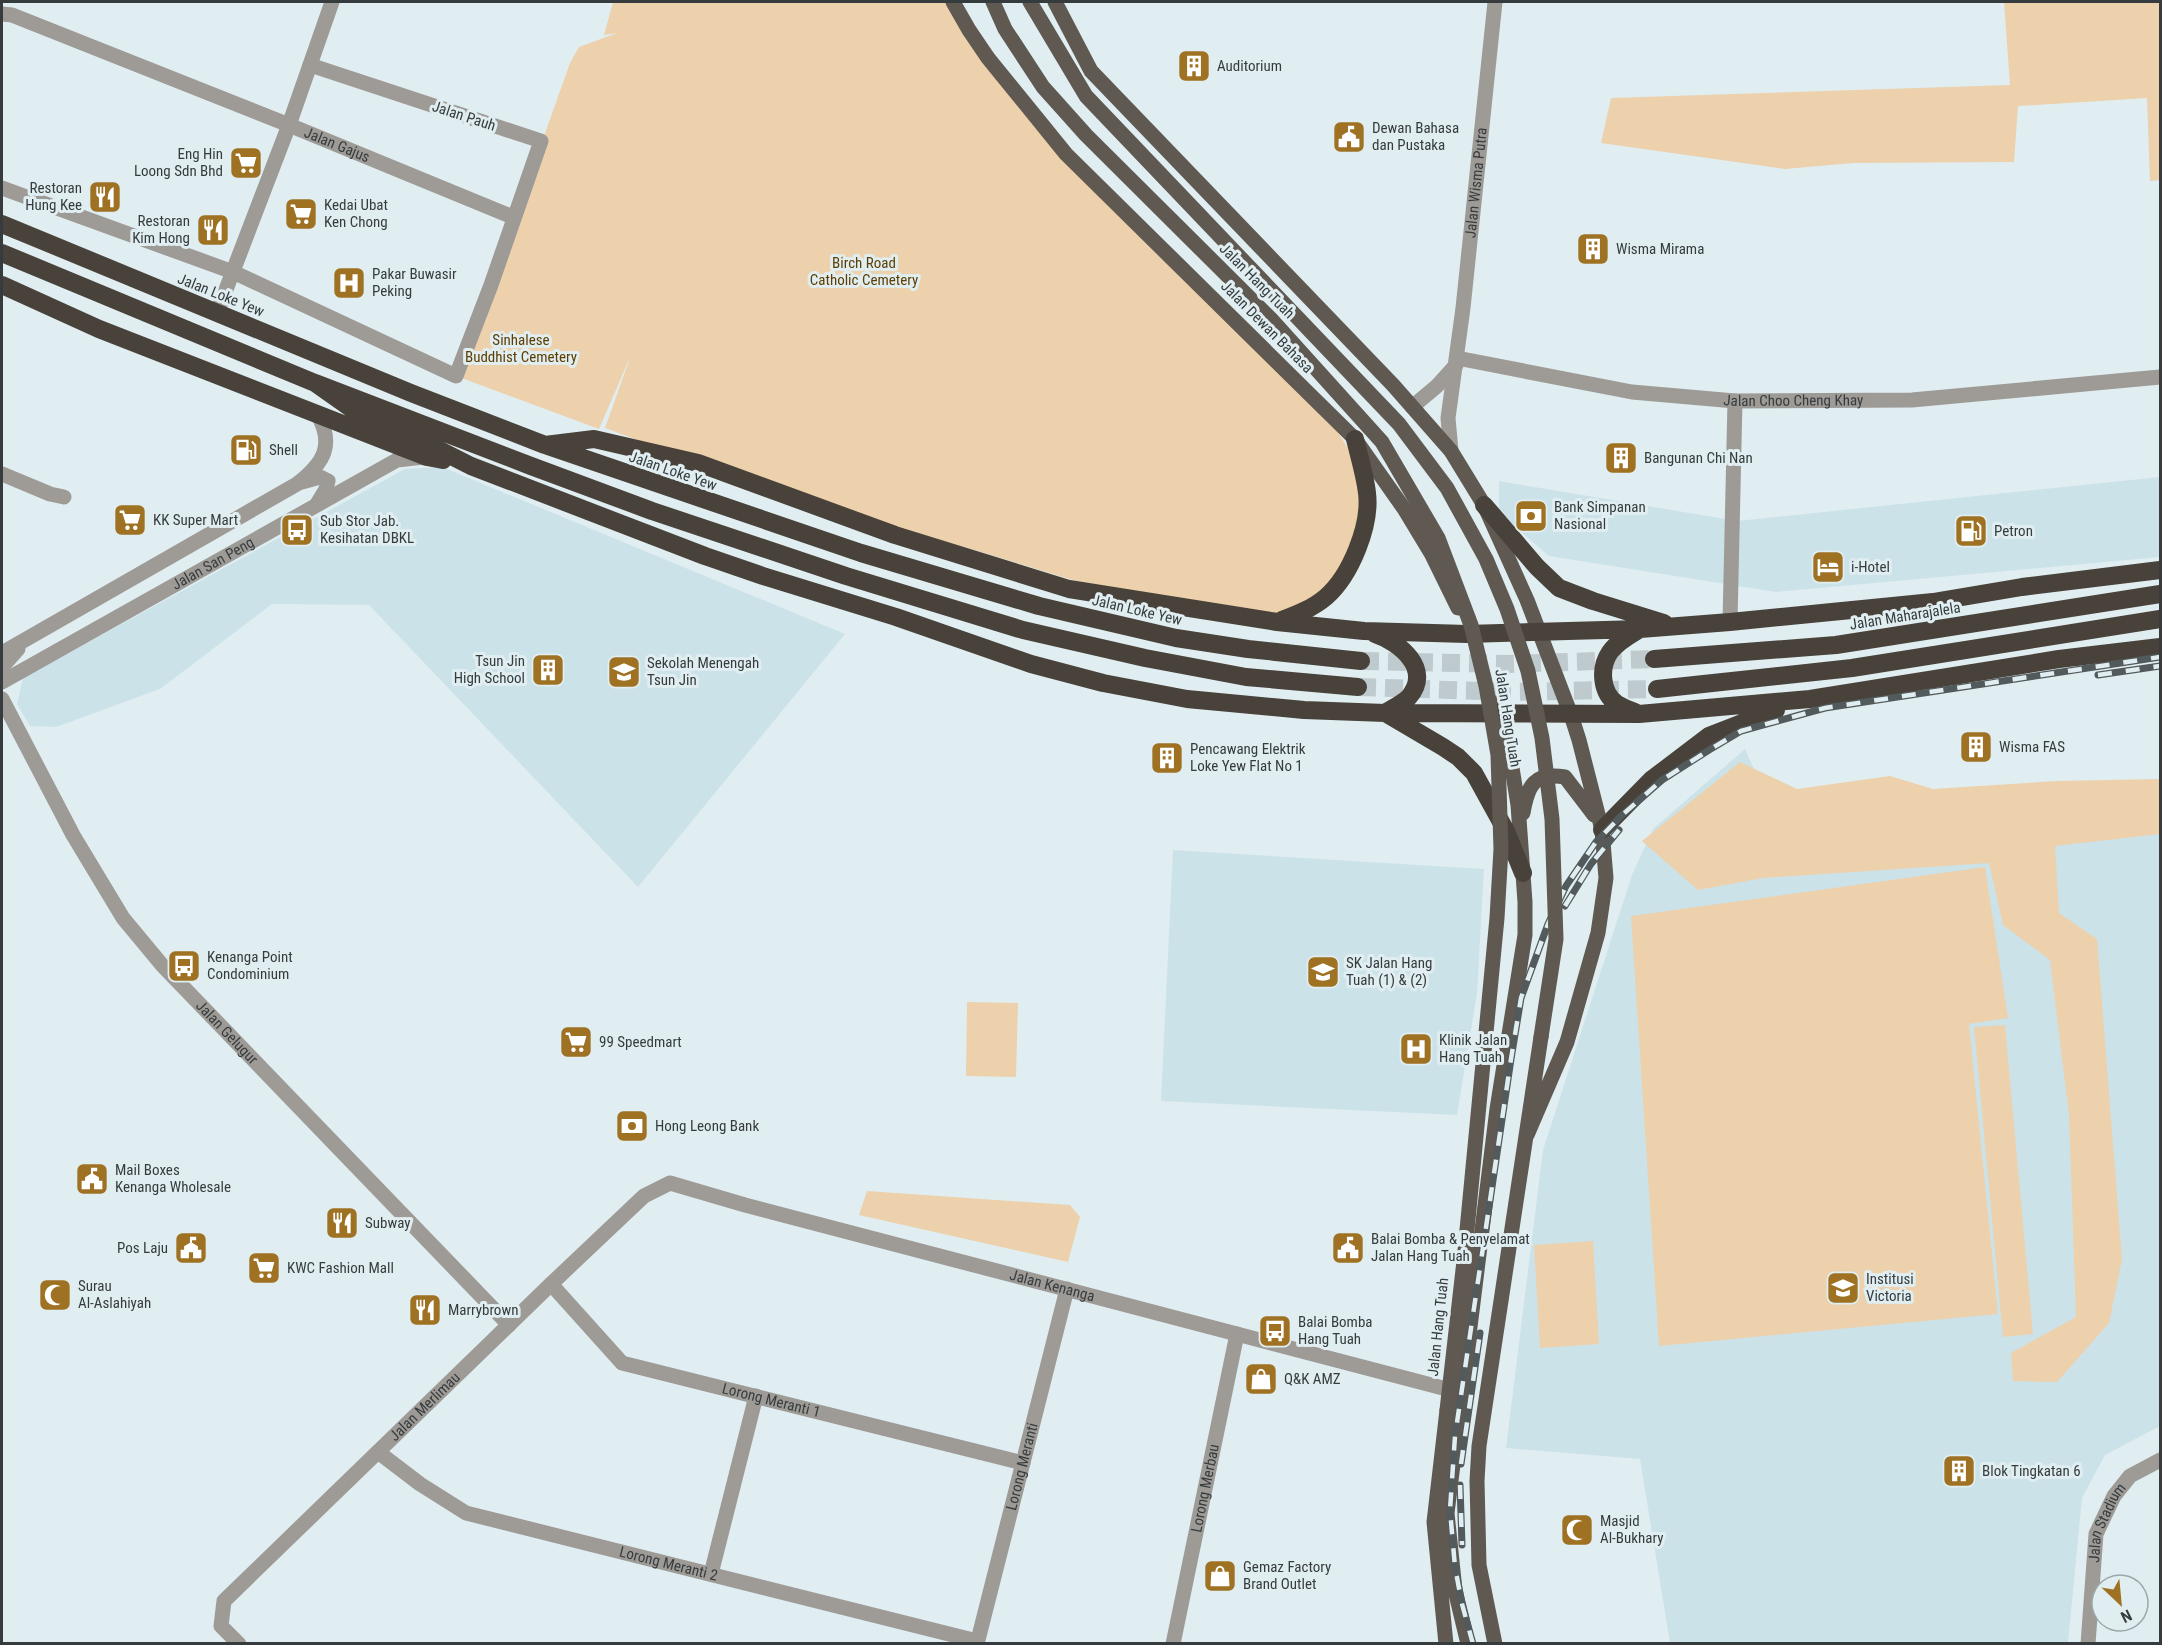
<svg xmlns="http://www.w3.org/2000/svg" width="2162" height="1645" font-family="'Roboto Condensed',sans-serif">
  <style>
    .built { fill: #cce2e9 }
    .green { fill: #ecd1ac }
    .lines { fill: none; stroke-linecap: round; stroke-linejoin: round }
    .highway-tunnel { stroke: #becace; stroke-width: 18; stroke-dasharray: 18 9; stroke-linecap: butt }
    .minor { stroke: #9e9b97; stroke-width: 15 }
    .major { stroke: #5f5952; stroke-width: 15 }
    .highway { stroke: #48423a; stroke-width: 18 }
    .rail-casing { stroke: #535a5c; stroke-width: 7 }
    .rail { stroke: #e0eef2; stroke-width: 4.5; stroke-dasharray: 14; stroke-linecap: butt }
    .major-bridge { stroke: #5f5952; stroke-width: 15 }
    .labels { text-anchor: middle; dominant-baseline: central; stroke-width: 6; stroke-linejoin: round; paint-order: stroke }
    .poi-label { font-size: 15px; fill: #363c3e; stroke: #e0eef2; text-anchor: start }
    .street-label { font-size: 15px; fill: #363c3e; stroke: #e0eef2 }
    .park-label { font-size: 15px; fill: #5e3e00; stroke: #e0eef2 }
  </style>
  <rect width="100%" height="100%" fill="#e0eef2"/>
  <!-- built -->
  <path class="built" d="M442 467 845 634 638 887 369 605 272 604 160 689 56 727 30 726 17 704 23 678 405 469Z
    M2160 477V557L1776 592 1549 556 1499 513V481L1737 521Z
    M1745 749 1774 813 2160 799V1426L2105 1455 2082 1498 2068 1643H1670L1640 1459 1506 1448 1543 1150 1632 875 1653 829Z
    M1173 850 1484 869 1477 993 1457 1115 1161 1101Z"/>
  <!-- green -->
  <path class="green" d="M613 2H954L988 58 1164 251 1322 407 1349 450 1364 477 1357 549 1316 603 1277 622 1106 590 971 549 839 515 605 428 631 355 599 429 456 376 491 285 570 63 579 47 617 33 604 35Z
    M2004 2H2160V180L2150 181 2147 98 2018 106 2014 162 1853 163 1785 169 1601 143 1611 98 2010 85Z
    M1740 762 1797 789 1890 776 1933 789 2057 781 2160 779V834L2055 846 2059 913 2097 939 2122 1259 2109 1323 2057 1382 2013 1381 2011 1353 2076 1317 2069 1115 2050 960 2003 925 1989 863 1763 878 1698 890 1642 841Z
    M1985 867 2008 1018 1969 1024 1998 1314 1659 1346 1631 916Z
    M967 1002 1018 1003 1016 1077 966 1076Z
    M2005 1025 2033 1334 2003 1337 1974 1027Z
    M867 1191 1070 1205 1080 1217 1068 1262 859 1215Z
    M1593 1241 1599 1344 1540 1348 1534 1245Z"/>
  <g class="lines">
    <!-- highway-tunnel -->
    <path class="highway-tunnel" d="M1361 661 1508 664 1654 659
      M1358 687 1512 692 1657 689"/>
    <!-- minor -->
    <g class="minor">
      <path id="s1" d="M2 14 12 15 289 125 513 217"/>
      <path d="M2 188 233 272 456 376 491 285 541 141 310 65"/>
      <path d="M217 313 289 125 332 2"/>
      <path id="s2" d="M1457 358 1632 392 1735 401 1912 400 2160 377"/>
      <path d="M1412 407 1437 386 1456 365"/>
      <path id="s3" d="M1451 451 1448 418 1463 308 1495 2"/>
      <path d="M2 474 50 494 64 497"/>
      <path d="M302 482 320 477 328 481 326 489 317 504"/>
      <path d="M1730 622 1735 401"/>
      <path d="M2 653 297 484C324 463 335 445 317 413"/>
      <path d="M2 667 18 649"/>
      <path id="s4" d="M2 682 397 460 424 457"/>
      <path id="s5" d="M2 699 73 835 123 918 162 965 509 1325"/>
      <path id="s6" d="M551 1284 622 1363 1023 1463"/>
      <path id="s7" d="M378 1452 420 1484 466 1513 977 1641"/>
      <path d="M711 1574 756 1396"/>
      <path id="s8" d="M239 1644 221 1626 224 1601 551 1284 644 1196 670 1183 745 1205 1462 1393"/>
      <path id="s9" d="M977 1644 1067 1289"/>
      <path id="s10" d="M1173 1644 1237 1334"/>
      <path id="s11" d="M2088 1644 2096 1534 2114 1496 2130 1476 2160 1460"/>
    </g>
    <!-- major -->
    <path class="major" d="M953 2 969 30 988 58 1066 154 1355 439 1405 510 1431 553 1458 608
      M1055 2 1091 71 1393 385 1451 451 1484 505 1527 600 1571 715 1579 740 1602 830 1606 878 1598 933 1567 1042 1527 1135
      M1523 813C1528 785 1534 772 1565 777L1594 815
      M1446 1644 1434 1522 1447 1410
      M1468 1644 1455 1590 1447 1513 1497 1109 1525 935V902L1518 805 1508 743 1496 703
      M1495 1644 1479 1565 1477 1481 1479 1446 1541 1037"/>
    <!-- highway -->
    <path class="highway" d="M2 224 411 393 545 445 861 553 1039 606 1176 638 1248 649 1361 661
      M2 253 315 383 531 466 652 511 846 576 1023 630 1145 658 1246 677 1358 687
      M2 285 99 329 427 457 443 460
      M315 383 359 414 402 431 471 466 705 556 763 576 896 617 1031 664 1103 683 1187 699 1304 710 1385 713 1639 714 1810 699 2059 659 2160 647
      M545 445 594 439 698 463 895 535 1069 589 1277 622 1364 631 1467 634 1640 629 1730 622 1933 602 2022 587 2160 570
      M1484 505 1537 567 1559 588 1593 601 1664 623
      M1282 620C1298 614 1313 608 1326 597 1351 575 1371 525 1367 493 1365 475 1359 456 1355 439
      M1375 634C1399 642 1433 669 1409 697 1403 703 1393 708 1385 713
      M1654 659 1836 645 2160 594
      M1657 689 1852 668 2160 619
      M1635 712C1629 710 1622 707 1617 704 1601 693 1599 668 1610 652 1617 642 1630 635 1640 629
      M1387 714 1443 747 1458 757 1474 773 1506 831 1523 873
      M1602 830 1651 780 1709 736 1776 710"/>
    <defs>
      <path id="rail" d="M2098 675 2160 666
        M1565 906 1591 864 1619 830
        M1461 1464 1480 1333
        M1460 1485 1462 1545
        M1473 1644 1462 1604 1455 1567 1450 1510 1455 1436 1511 1059 1521 998 1548 924 1566 886 1596 842 1621 816 1662 780 1709 750 1741 731 1825 708 2160 657"/>
    </defs>
    <!-- rail casing -->
    <use href="#rail" class="rail-casing"/>
    <!-- rail -->
    <use href="#rail" class="rail"/>
    <!-- major-bridge -->
    <path class="major-bridge" d="M993 2 1005 29 1043 87 1086 135 1271 319 1382 442 1438 538 1471 625 1486 686 1498 755 1501 849 1497 918 1464 1261 1447 1410
      M1030 2 1086 96 1399 424 1447 488 1486 559 1507 609 1528 671 1542 738 1552 819 1556 939 1541 1037"/>
  </g>
  <!-- icons -->
  <defs>
    <symbol id="building-square" viewBox="-11 -11 22 22"><rect x="-9" y="-9" width="18" height="18" rx="4" fill="#9f7223" stroke="#e0eef2"/><path d="M-4-6H4V6H1V3H-1V6H-4ZM-2.5-4.3h1.7v1.8h-1.7ZM.8-4.3h1.7v1.8H.8ZM-2.5-1h1.7V.8h-1.7ZM.8-1h1.7V.8H.8Z" fill="#fff"/></symbol>
    <symbol id="civic-square" viewBox="-11 -11 22 22"><rect x="-9" y="-9" width="18" height="18" rx="4" fill="#9f7223" stroke="#e0eef2"/><path d="M-.6-6.5H3V-4.5H.6V-3L4-1V1h2V6H-6V1h2V-1L-.6-3ZM-1.2 2.5V6h2.4V2.5Z" fill="#fff"/></symbol>
    <symbol id="supermarket-square" viewBox="-11 -11 22 22"><rect x="-9" y="-9" width="18" height="18" rx="4" fill="#9f7223" stroke="#e0eef2"/><path d="M-6-5.5h2.5l.6 2H6L4.5 2H-2.5L-4.4-4H-6ZM-1.5 3.2a1.3 1.3 0 1 0 .1 0ZM3 3.2a1.3 1.3 0 1 0 .1 0Z" fill="#fff"/></symbol>
    <symbol id="restaurant-square" viewBox="-11 -11 22 22"><rect x="-9" y="-9" width="18" height="18" rx="4" fill="#9f7223" stroke="#e0eef2"/><path d="M-5-6h1v4h1v-4h1v4h1v-4h1v5L-1.5 .5V6h-2V.5L-5-1ZM5-6V6H3V1.5H1.5Q1.5-4 5-6Z" fill="#fff"/></symbol>
    <symbol id="hospital-square" viewBox="-11 -11 22 22"><rect x="-9" y="-9" width="18" height="18" rx="4" fill="#9f7223" stroke="#e0eef2"/><path d="M-5-5h3v3.5h4V-5h3V5h-3V1.5h-4V5h-3Z" fill="#fff"/></symbol>
    <symbol id="fuel-square" viewBox="-11 -11 22 22"><rect x="-9" y="-9" width="18" height="18" rx="4" fill="#9f7223" stroke="#e0eef2"/><path d="M-5.5-6h7V0h2V4h1.3V-2.5L3-4.5l.8-.8L6-3V5H2.5V1h-1V6h-7ZM-4.2-4.7v3.2H.2V-4.7Z" fill="#fff"/></symbol>
    <symbol id="bank-square" viewBox="-11 -11 22 22"><rect x="-9" y="-9" width="18" height="18" rx="4" fill="#9f7223" stroke="#e0eef2"/><path d="M-6-4H6V4H-6ZM0-2.3a2.3 2.3 0 1 0 0 4.6a2.3 2.3 0 1 0 0-4.6Z" fill="#fff"/></symbol>
    <symbol id="bus-square" viewBox="-11 -11 22 22"><rect x="-9" y="-9" width="18" height="18" rx="4" fill="#9f7223" stroke="#e0eef2"/><path d="M-5-6H5V4H4V6H2V4H-2V6H-4V4H-5ZM-3.5-4V0h7V-4ZM-3.5 1.2v1.5H-2V1.2ZM2 1.2v1.5H3.5V1.2Z" fill="#fff"/></symbol>
    <symbol id="hotel-square" viewBox="-11 -11 22 22"><rect x="-9" y="-9" width="18" height="18" rx="4" fill="#9f7223" stroke="#e0eef2"/><path d="M-6-4.5h1.5V1H6V5H4.5V3h-9V5H-6ZM-4 0a1.8 1.8 0 1 1 3.6 0ZM.5 0V-2.5h3Q6-2.5 6 0Z" fill="#fff"/></symbol>
    <symbol id="school-square" viewBox="-11 -11 22 22"><rect x="-9" y="-9" width="18" height="18" rx="4" fill="#9f7223" stroke="#e0eef2"/><path d="M0-5L7-2L0 1L-7-2ZM-4 1L0 2.5L4 1V4Q0 6-4 4Z" fill="#fff"/></symbol>
    <symbol id="mosque-square" viewBox="-11 -11 22 22"><rect x="-9" y="-9" width="18" height="18" rx="4" fill="#9f7223" stroke="#e0eef2"/><path d="M3.5-4.9A6 6 0 1 0 3.5 4.9A5 5 0 1 1 3.5-4.9Z" fill="#fff"/></symbol>
    <symbol id="shop-square" viewBox="-11 -11 22 22"><rect x="-9" y="-9" width="18" height="18" rx="4" fill="#9f7223" stroke="#e0eef2"/><path d="M-5-2.5h2.3a2.7 3.5 0 0 1 5.4 0H5L5.5 6h-11ZM-1.5-2.5h3a1.5 2.3 0 0 0-3 0Z" fill="#fff"/></symbol>
  </defs>
  <g fill-rule="evenodd">
    <use href="#building-square" x="1175" y="47" width="38" height="38"/>
    <use href="#civic-square" x="1330" y="118" width="38" height="38"/>
    <use href="#supermarket-square" x="227" y="144" width="38" height="38"/>
    <use href="#restaurant-square" x="86" y="178" width="38" height="38"/>
    <use href="#supermarket-square" x="282" y="195" width="38" height="38"/>
    <use href="#restaurant-square" x="194" y="211" width="38" height="38"/>
    <use href="#building-square" x="1574" y="230" width="38" height="38"/>
    <use href="#hospital-square" x="330" y="264" width="38" height="38"/>
    <use href="#fuel-square" x="227" y="431" width="38" height="38"/>
    <use href="#building-square" x="1602" y="439" width="38" height="38"/>
    <use href="#bank-square" x="1512" y="497" width="38" height="38"/>
    <use href="#supermarket-square" x="111" y="501" width="38" height="38"/>
    <use href="#bus-square" x="278" y="511" width="38" height="38"/>
    <use href="#fuel-square" x="1952" y="512" width="38" height="38"/>
    <use href="#hotel-square" x="1809" y="548" width="38" height="38"/>
    <use href="#building-square" x="529" y="651" width="38" height="38"/>
    <use href="#school-square" x="605" y="653" width="38" height="38"/>
    <use href="#building-square" x="1957" y="728" width="38" height="38"/>
    <use href="#building-square" x="1148" y="739" width="38" height="38"/>
    <use href="#bus-square" x="165" y="947" width="38" height="38"/>
    <use href="#school-square" x="1304" y="953" width="38" height="38"/>
    <use href="#supermarket-square" x="557" y="1023" width="38" height="38"/>
    <use href="#hospital-square" x="1397" y="1030" width="38" height="38"/>
    <use href="#bank-square" x="613" y="1107" width="38" height="38"/>
    <use href="#civic-square" x="73" y="1160" width="38" height="38"/>
    <use href="#restaurant-square" x="323" y="1204" width="38" height="38"/>
    <use href="#civic-square" x="172" y="1229" width="38" height="38"/>
    <use href="#civic-square" x="1329" y="1229" width="38" height="38"/>
    <use href="#supermarket-square" x="245" y="1249" width="38" height="38"/>
    <use href="#school-square" x="1824" y="1269" width="38" height="38"/>
    <use href="#mosque-square" x="36" y="1276" width="38" height="38"/>
    <use href="#restaurant-square" x="406" y="1291" width="38" height="38"/>
    <use href="#bus-square" x="1256" y="1312" width="38" height="38"/>
    <use href="#shop-square" x="1242" y="1360" width="38" height="38"/>
    <use href="#building-square" x="1940" y="1452" width="38" height="38"/>
    <use href="#mosque-square" x="1558" y="1511" width="38" height="38"/>
    <use href="#shop-square" x="1201" y="1557" width="38" height="38"/>
  </g>
  <g class="labels">
    <!-- poi labels -->
    <g class="poi-label">
      <text x="1217" y="66">Auditorium</text>
      <text x="1372" y="128">Dewan Bahasa<tspan x="1372" dy="17">dan Pustaka</tspan></text>
      <text x="223" y="154" text-anchor="end">Eng Hin<tspan x="223" dy="17">Loong Sdn Bhd</tspan></text>
      <text x="82" y="188" text-anchor="end">Restoran<tspan x="82" dy="17">Hung Kee</tspan></text>
      <text x="324" y="205">Kedai Ubat<tspan x="324" dy="17">Ken Chong</tspan></text>
      <text x="190" y="221" text-anchor="end">Restoran<tspan x="190" dy="17">Kim Hong</tspan></text>
      <text x="1616" y="249">Wisma Mirama</text>
      <text x="372" y="274">Pakar Buwasir<tspan x="372" dy="17">Peking</tspan></text>
      <text x="269" y="450">Shell</text>
      <text x="1644" y="458">Bangunan Chi Nan</text>
      <text x="1554" y="507">Bank Simpanan<tspan x="1554" dy="17">Nasional</tspan></text>
      <text x="153" y="520">KK Super Mart</text>
      <text x="320" y="521">Sub Stor Jab.<tspan x="320" dy="17">Kesihatan DBKL</tspan></text>
      <text x="1994" y="531">Petron</text>
      <text x="1851" y="567">i-Hotel</text>
      <text x="525" y="661" text-anchor="end">Tsun Jin<tspan x="525" dy="17">High School</tspan></text>
      <text x="647" y="663">Sekolah Menengah<tspan x="647" dy="17">Tsun Jin</tspan></text>
      <text x="1999" y="747">Wisma FAS</text>
      <text x="1190" y="749">Pencawang Elektrik<tspan x="1190" dy="17">Loke Yew Flat No 1</tspan></text>
      <text x="207" y="957">Kenanga Point<tspan x="207" dy="17">Condominium</tspan></text>
      <text x="1346" y="963">SK Jalan Hang<tspan x="1346" dy="17">Tuah (1) &amp; (2)</tspan></text>
      <text x="1439" y="1040">Klinik Jalan<tspan x="1439" dy="17">Hang Tuah</tspan></text>
      <text x="599" y="1042">99 Speedmart</text>
      <text x="655" y="1126">Hong Leong Bank</text>
      <text x="115" y="1170">Mail Boxes<tspan x="115" dy="17">Kenanga Wholesale</tspan></text>
      <text x="365" y="1223">Subway</text>
      <text x="1371" y="1239">Balai Bomba &amp; Penyelamat<tspan x="1371" dy="17">Jalan Hang Tuah</tspan></text>
      <text x="168" y="1248" text-anchor="end">Pos Laju</text>
      <text x="287" y="1268">KWC Fashion Mall</text>
      <text x="1866" y="1279">Institusi<tspan x="1866" dy="17">Victoria</tspan></text>
      <text x="78" y="1286">Surau<tspan x="78" dy="17">Al-Aslahiyah</tspan></text>
      <text x="448" y="1310">Marrybrown</text>
      <text x="1298" y="1322">Balai Bomba<tspan x="1298" dy="17">Hang Tuah</tspan></text>
      <text x="1284" y="1379">Q&amp;K AMZ</text>
      <text x="1982" y="1471">Blok Tingkatan 6</text>
      <text x="1600" y="1521">Masjid<tspan x="1600" dy="17">Al-Bukhary</tspan></text>
      <text x="1243" y="1567">Gemaz Factory<tspan x="1243" dy="17">Brand Outlet</tspan></text>
    </g>
    <!-- street labels -->
    <g class="street-label">
      <text transform="translate(464 116) rotate(18)">Jalan Pauh</text>
      <text stroke="none"><textPath href="#s1" startOffset="360">Jalan Gajus</textPath></text>
      <text stroke="none"><textPath href="#s3" startOffset="270">Jalan Wisma Putra</textPath></text>
      <text transform="translate(1257 281) rotate(45)">Jalan Hang Tuah</text>
      <text transform="translate(221 295) rotate(22)">Jalan Loke Yew</text>
      <text transform="translate(1267 327) rotate(45)">Jalan Dewan Bahasa</text>
      <text stroke="none"><textPath href="#s2" startOffset="340">Jalan Choo Cheng Khay</textPath></text>
      <text transform="translate(673 471) rotate(19)">Jalan Loke Yew</text>
      <text stroke="none"><textPath href="#s4" startOffset="242">Jalan San Peng</textPath></text>
      <text transform="translate(1137 610) rotate(13)">Jalan Loke Yew</text>
      <text transform="translate(1905 616) rotate(-9)">Jalan Maharajalela</text>
      <text transform="translate(1508 718) rotate(81)">Jalan Hang Tuah</text>
      <text stroke="none"><textPath href="#s5" startOffset="405">Jalan Gelugur</textPath></text>
      <text stroke="none"><textPath href="#s8" startOffset="1059">Jalan Kenanga</textPath></text>
      <text transform="translate(1438 1327) rotate(-84)">Jalan Hang Tuah</text>
      <text stroke="none"><textPath href="#s6" startOffset="260">Lorong Meranti 1</textPath></text>
      <text stroke="none"><textPath href="#s8" startOffset="330">Jalan Merlimau</textPath></text>
      <text stroke="none"><textPath href="#s9" startOffset="183">Lorong Meranti</textPath></text>
      <text stroke="none"><textPath href="#s10" startOffset="159">Lorong Merbau</textPath></text>
      <text stroke="none"><textPath href="#s11" startOffset="124">Jalan Stadium</textPath></text>
      <text stroke="none"><textPath href="#s7" startOffset="316">Lorong Meranti 2</textPath></text>
    </g>
    <!-- park labels -->
    <g class="park-label">
      <text x="864" y="263">Birch Road<tspan x="864" dy="17">Catholic Cemetery</tspan></text>
      <text x="521" y="340">Sinhalese<tspan x="521" dy="17">Buddhist Cemetery</tspan></text>
    </g>
  </g>
  <!-- border -->
  <rect width="2162" height="1645" fill="none" stroke="#363c3e" stroke-width="6"/>
  <!-- north arrow -->
  <g transform="translate(2120 1603) rotate(154)"><circle r="28" fill="#e0eef2" stroke="#9ca7aa" stroke-width="1.5"/>
  <path d="M0-4.5L10 22L0 15L-10 22Z" fill="#9f7223"/>
  <text y="-9" font-size="16" font-weight="bold" text-anchor="middle" fill="#363c3e">N</text>
  </g>
</svg>
